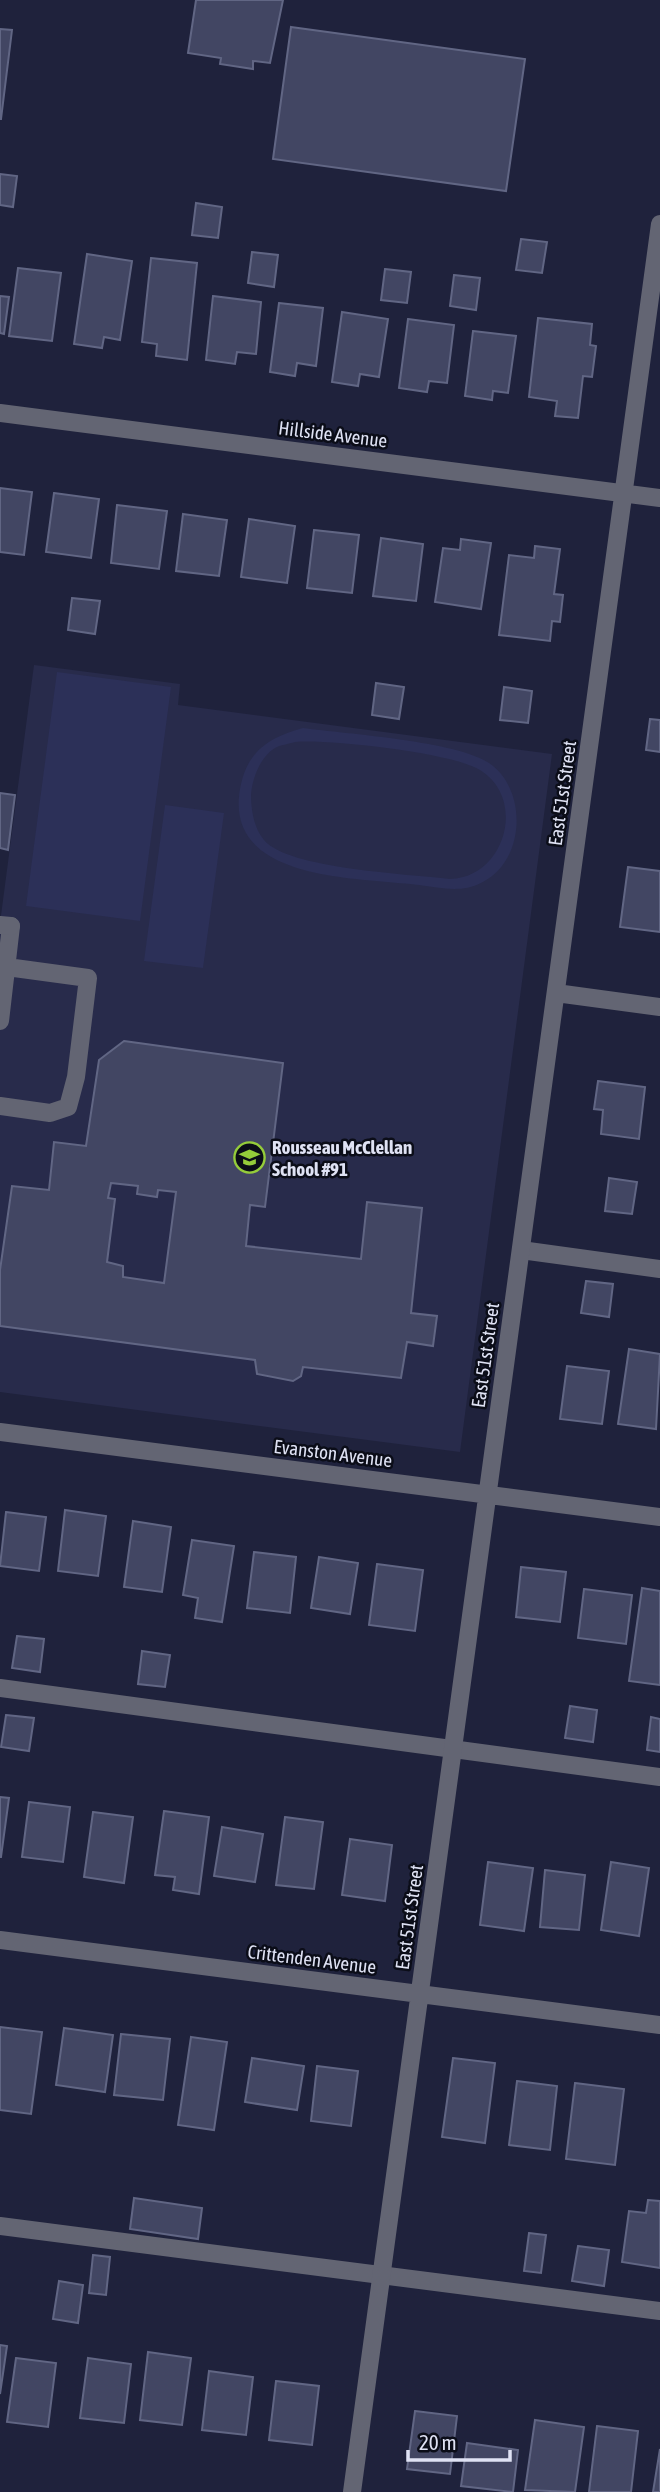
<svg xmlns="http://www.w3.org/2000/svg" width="660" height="2492" font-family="'Asap Condensed',sans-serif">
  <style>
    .built { fill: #282b4b }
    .green { fill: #2c3058; fill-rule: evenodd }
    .building { fill: #424663; stroke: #616684; stroke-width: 2; fill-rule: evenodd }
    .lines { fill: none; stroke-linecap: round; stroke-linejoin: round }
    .lane { stroke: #636573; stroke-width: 18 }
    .street { stroke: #636573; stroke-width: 18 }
    .labels { text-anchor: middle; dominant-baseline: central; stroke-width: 5; stroke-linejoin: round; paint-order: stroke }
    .street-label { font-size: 19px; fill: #dfe2f4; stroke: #0b0d18 }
    .poi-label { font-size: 19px; font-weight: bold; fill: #dfe2f4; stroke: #0b0d18; text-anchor: start }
  </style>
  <rect width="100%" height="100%" fill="#1f223c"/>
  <!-- built -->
  <path class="built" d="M34 665 180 684 178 705 552 754 460 1452 0 1392V923Z"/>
  <!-- green -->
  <path class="green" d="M57 672 171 687 140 921 26 906Z
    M303 728C347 734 456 741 489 763 528 789 526 862 481 883 462 893 440 888 419 885 357 877 219 882 241 784 249 749 271 737 303 728ZM295 742C329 739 453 753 480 770 528 800 504 878 450 879 409 874 288 869 264 840 254 829 251 809 251 795 252 779 260 757 275 748 280 745 289 744 295 742Z
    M165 805 224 813 203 968 144 961Z"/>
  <!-- building -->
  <path class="building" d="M196 0H283L270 63 253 61V69L220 64 221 58 188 53Z
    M291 27 525 59 506 191 273 159Z
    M0 29 12 30 1 119H0Z
    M0 174 17 176 13 207 0 205Z
    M196 203 222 207 218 238 192 235Z
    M521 239 547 242 542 273 516 270Z
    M252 252 278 255 274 287 248 283Z
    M87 254 132 261 120 340 104 337 102 348 74 344Z
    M151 258 197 263 187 360 156 356 157 344 142 342Z
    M18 268 61 273 52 341 9 336Z
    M385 269 411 272 407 303 381 300Z
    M454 275 480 278 476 310 450 306Z
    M0 296 9 297 4 334 0 333Z
    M213 296 261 302 256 354 237 352 235 364 206 360Z
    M279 303 323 308 316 366 297 363 295 376 270 372Z
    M342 312 388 319 379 377 360 374 358 386 332 382Z
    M538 318 592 324 590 345 596 346 592 377 583 376 578 418 555 416 557 401 529 397Z
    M408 319 454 325 447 383 429 381 427 392 399 388Z
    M473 331 516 336 508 393 493 391 492 400 465 396Z
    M0 488 32 492 24 555 0 552Z
    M54 493 99 499 91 558 46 552Z
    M117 505 167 511 159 569 111 563Z
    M183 514 227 520 219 576 176 571Z
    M249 519 295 526 287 583 241 577Z
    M314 530 359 535 352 593 307 588Z
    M381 538 423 544 416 601 373 596Z
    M461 539 491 543 481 609 435 602 443 548 460 550Z
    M535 546 560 549 554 594 563 595 560 622 552 621 550 641 499 635 509 555 534 558Z
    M72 598 100 601 95 634 68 630Z
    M376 683 404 687 399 719 372 715Z
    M504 687 532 691 528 723 500 720Z
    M650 719 660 720V752L646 750Z
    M0 793 15 795 8 850 0 848Z
    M628 867 660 871V932L620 927Z
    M124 1041 283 1063 265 1207 250 1205 246 1246 361 1259 367 1202 422 1208 411 1313 437 1316 433 1346 407 1342 401 1378 303 1367 301 1376 293 1381 257 1374 255 1360 0 1326V1270L12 1186 49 1190 54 1142 86 1146 99 1060ZM111 1183 138 1186 137 1194 157 1197 158 1190 176 1192 164 1283 123 1277V1266L107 1262 115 1199 108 1198Z
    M598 1081 645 1087 639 1139 601 1134 603 1110 594 1109Z
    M609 1178 637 1182 632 1214 605 1211Z
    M586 1281 613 1284 609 1317 581 1313Z
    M629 1349 660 1354 656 1429 618 1424Z
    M567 1366 609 1371 602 1424 560 1419Z
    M65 1510 106 1516 98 1576 58 1571Z
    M6 1512 46 1517 39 1571 0 1566Z
    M133 1521 171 1527 162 1592 124 1587Z
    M192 1540 234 1546 222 1622 195 1618 198 1598 183 1595Z
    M254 1552 296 1557 290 1613 247 1608Z
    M319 1557 358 1563 350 1614 311 1608Z
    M377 1564 423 1570 415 1631 369 1625Z
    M521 1567 566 1572 560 1622 516 1617Z
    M642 1588 660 1591V1685L629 1681Z
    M584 1589 632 1595 626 1644 578 1638Z
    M17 1636 44 1639 40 1672 12 1668Z
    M142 1651 170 1655 165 1687 138 1684Z
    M570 1706 597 1710 593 1742 565 1738Z
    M6 1715 34 1718 29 1751 1 1747Z
    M651 1717 660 1719V1752L647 1750Z
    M0 1797 9 1798 1 1857H0Z
    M29 1802 70 1807 63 1862 22 1857Z
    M164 1811 209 1817 199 1894 173 1890 175 1877 155 1875Z
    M93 1812 133 1817 124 1883 84 1877Z
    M285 1817 323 1822 314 1889 276 1885Z
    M222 1827 263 1834 255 1882 214 1876Z
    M350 1839 392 1845 385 1901 342 1895Z
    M488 1862 533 1868 524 1931 480 1925Z
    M611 1862 649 1868 639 1936 601 1930Z
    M545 1870 585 1875 579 1930 540 1927Z
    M0 2027 42 2032 31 2114 0 2110Z
    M64 2028 113 2035 105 2092 56 2085Z
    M121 2034 170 2039 163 2100 114 2095Z
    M191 2037 227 2042 214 2130 178 2125Z
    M252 2058 304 2066 297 2110 245 2102Z
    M453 2058 495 2063 485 2143 442 2137Z
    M317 2066 358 2071 351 2126 311 2121Z
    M517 2081 557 2086 550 2150 509 2145Z
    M575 2083 624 2089 615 2165 566 2159Z
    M134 2198 202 2208 198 2239 130 2229Z
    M648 2200 660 2201V2268L622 2262 629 2211 646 2213Z
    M529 2233 546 2235 541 2273 524 2271Z
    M578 2246 609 2250 604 2286 572 2281Z
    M93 2255 110 2257 106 2295 89 2293Z
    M59 2281 83 2285 78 2323 53 2319Z
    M0 2345 7 2346 0 2394Z
    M148 2352 191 2358 182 2425 140 2420Z
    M16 2358 56 2363 48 2427 7 2422Z
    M88 2358 131 2364 124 2423 80 2418Z
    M209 2371 253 2377 246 2435 202 2430Z
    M276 2381 319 2386 312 2445 269 2440Z
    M415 2411 457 2416 450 2474 407 2469Z
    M535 2420 584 2427 575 2492 525 2490Z
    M597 2426 638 2431 631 2492H589Z
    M467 2443 518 2450 513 2492 461 2486Z
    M660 2449V2492H653Z"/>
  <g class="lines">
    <!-- lane -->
    <path class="lane" d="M0 1021 11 926
      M0 1106 50 1113 68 1107 76 1077 88 978 7 967
      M521 1250 660 1269
      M0 1688 660 1777
      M0 2226 660 2311"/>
    <!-- street -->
    <path class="street" d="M0 413 660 498
      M0 925 11 926
      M556 993 660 1007
      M0 1432 660 1517
      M0 1940 660 2025
      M352 2492 660 224"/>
  </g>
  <!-- icons -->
  <defs>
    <symbol id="school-ring" viewBox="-11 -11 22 22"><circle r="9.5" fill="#0b0d18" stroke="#95cc3a" stroke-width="1.5"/><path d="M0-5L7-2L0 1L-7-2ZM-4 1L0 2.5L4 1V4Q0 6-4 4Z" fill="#95cc3a"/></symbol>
  </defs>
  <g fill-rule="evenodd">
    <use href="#school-ring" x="232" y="1140" width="35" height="35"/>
  </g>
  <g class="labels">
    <!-- street labels -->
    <g class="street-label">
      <text transform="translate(333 434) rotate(7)">Hillside Avenue</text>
      <text transform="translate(562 793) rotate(-82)">East 51st Street</text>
      <text transform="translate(485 1355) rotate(-82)">East 51st Street</text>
      <text transform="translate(333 1453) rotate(7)">Evanston Avenue</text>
      <text transform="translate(409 1917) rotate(-82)">East 51st Street</text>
      <text transform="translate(312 1959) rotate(7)">Crittenden Avenue</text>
    </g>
    <!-- poi labels -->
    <g class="poi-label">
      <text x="272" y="1147">Rousseau McClellan<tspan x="272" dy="22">School #91</tspan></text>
    </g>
  </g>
  <!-- scale -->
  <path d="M408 2450v10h102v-10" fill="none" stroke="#dfe2f4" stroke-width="3.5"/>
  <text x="419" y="2450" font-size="21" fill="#dfe2f4" stroke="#0b0d18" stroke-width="5" paint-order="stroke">20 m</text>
</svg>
